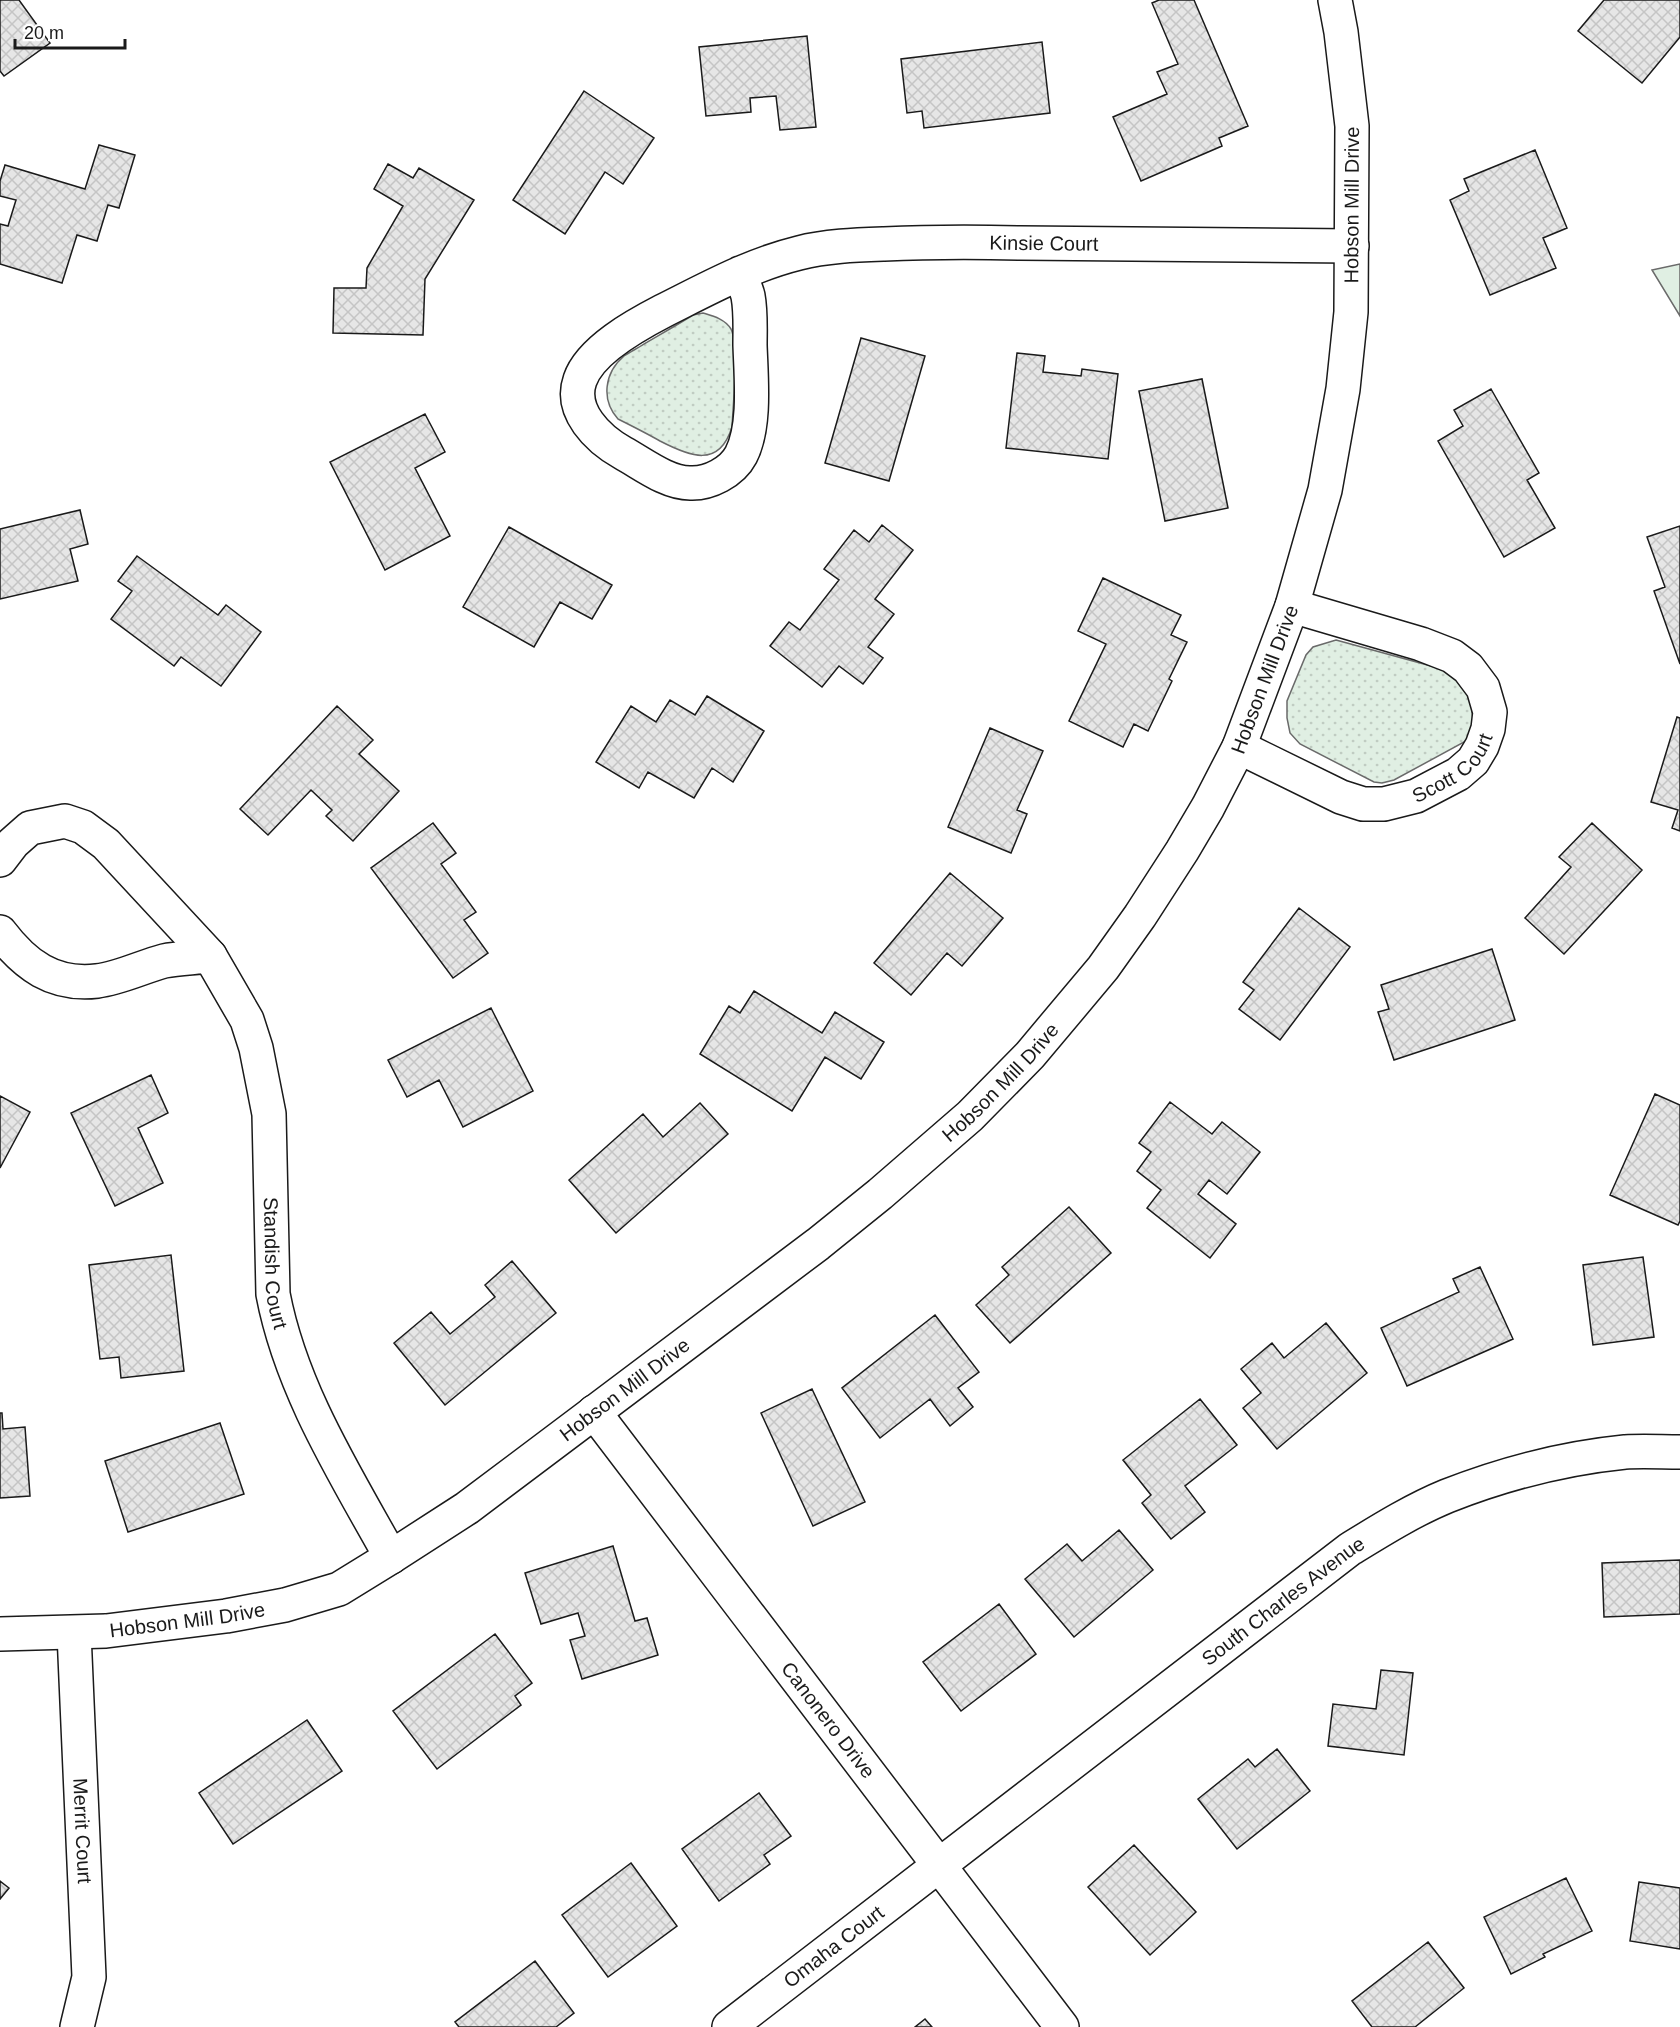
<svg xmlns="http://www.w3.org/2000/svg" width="1680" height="2027" font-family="Arial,sans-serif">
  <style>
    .grass { fill: url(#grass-dots); stroke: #6a6a6a; stroke-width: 1.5 }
    .green { fill: #e0efe3; stroke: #6a6a6a; stroke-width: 1.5 }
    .building { fill: url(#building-cross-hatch); stroke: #1a1a1a; stroke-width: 1.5 }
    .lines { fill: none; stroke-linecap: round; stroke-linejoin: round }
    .minor-casing { stroke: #1a1a1a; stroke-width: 36 }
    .minor { stroke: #fff; stroke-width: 33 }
    .labels { text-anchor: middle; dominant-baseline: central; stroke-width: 4.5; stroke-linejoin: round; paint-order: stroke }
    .street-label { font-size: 20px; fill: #1a1a1a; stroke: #fff }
  </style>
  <defs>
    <pattern id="grass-dots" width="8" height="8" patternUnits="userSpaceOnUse" patternTransform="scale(1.5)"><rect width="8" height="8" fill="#e0efe3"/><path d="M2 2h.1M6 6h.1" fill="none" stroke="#c0ccc2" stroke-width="1.8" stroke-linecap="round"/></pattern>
    <pattern id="building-cross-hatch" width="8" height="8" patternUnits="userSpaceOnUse" patternTransform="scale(1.5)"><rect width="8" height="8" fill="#e6e6e6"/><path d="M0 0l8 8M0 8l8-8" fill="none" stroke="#c5c5c5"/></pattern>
  </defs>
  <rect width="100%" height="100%" fill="#fff"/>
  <path class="grass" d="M703,313C713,316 725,319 731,329C739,346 733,406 732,427C719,469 689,456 660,441C646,433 632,426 618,419C601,400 604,373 624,356C630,352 638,348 644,344C661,334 677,325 693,315Z
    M1336,640L1453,672L1470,694L1473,720L1470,735L1466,741L1394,780L1382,783L1374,782L1300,744L1290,733L1287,718V701L1306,655L1313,647Z"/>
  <path class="green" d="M1680,264V316L1652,270Z"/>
  <path class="building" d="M0,0H19L50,43L4,76L0,71Z
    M1159,0H1194L1248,126L1219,138L1222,146L1141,181L1113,117L1167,94L1157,72L1178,64L1152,3Z
    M1604,0H1680V37L1642,83L1578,31Z
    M807,36L816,127L780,130L776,96L750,98L751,112L706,116L699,47Z
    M1042,42L1050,113L924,128L922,111L907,113L901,59Z
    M584,91L654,138L623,184L605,172L565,234L513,200Z
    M99,145L135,155L119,208L108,205L97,241L77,235L62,283L0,264V224L8,226L16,200L0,196V181L5,165L85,189Z
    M1535,150L1567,228L1543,238L1556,268L1490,295L1450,200L1469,191L1464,179Z
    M388,164L413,178L419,168L474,200L425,279L423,335L333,333L334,288H366L367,268L403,206L374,189Z
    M861,338L925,356L889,481L825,463Z
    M1017,353L1045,356L1043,372L1081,376L1082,369L1118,374L1108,459L1006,448Z
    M1202,379L1228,508L1165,521L1139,391Z
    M1491,389L1539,473L1527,480L1555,528L1504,557L1438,441L1463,426L1454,410Z
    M425,414L445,452L415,468L450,536L385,570L330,462Z
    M80,510L88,544L70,549L78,581L0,599V529Z
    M882,525L913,550L875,599L894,614L868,647L883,658L863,684L839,666L822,687L770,646L789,622L800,630L839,580L824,569L854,530L869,542Z
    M1680,526V664L1654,591L1665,587L1647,537Z
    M509,527L612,585L592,619L560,602L534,647L463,607Z
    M137,556L218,615L226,605L261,632L221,686L181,657L174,666L111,619L132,591L118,581Z
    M1103,578L1181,615L1171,635L1187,642L1169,679L1172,681L1148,731L1134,724L1123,747L1069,721L1106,644L1078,631Z
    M707,696L764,731L733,782L712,768L694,798L648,772L639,788L596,762L631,706L656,722L670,700L695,715Z
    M337,706L373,740L359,754L399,791L353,841L326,816L332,810L311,790L268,835L240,809Z
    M1677,717L1680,718V831L1672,828L1678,810L1651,802Z
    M990,728L1043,751L1017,810L1027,814L1011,853L948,827Z
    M433,823L456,853L441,864L476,912L464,920L488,953L453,978L371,868Z
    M1592,823L1642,870L1564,954L1525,918L1571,867L1559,857Z
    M950,873L1003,918L962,966L947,953L911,995L874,963Z
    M1299,908L1350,947L1280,1040L1239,1009L1254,990L1243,982Z
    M1492,949L1515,1020L1394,1060L1378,1012L1389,1009L1381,985Z
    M754,991L822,1033L835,1012L884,1042L861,1079L825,1057L792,1111L700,1054L729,1006L740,1013Z
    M491,1008L533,1091L463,1127L439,1080L407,1097L388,1060Z
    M151,1075L168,1113L138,1128L163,1183L115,1206L71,1113Z
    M1655,1094L1680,1105V1221L1678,1225L1610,1195Z
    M0,1096L30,1112L0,1168Z
    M1170,1102L1212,1134L1222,1122L1260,1152L1227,1194L1209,1180L1198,1194L1236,1224L1210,1258L1147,1208L1161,1190L1137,1171L1151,1152L1139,1143Z
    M700,1103L728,1134L616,1233L569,1180L643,1114L663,1137Z
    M1069,1207L1111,1253L1010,1343L976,1305L1009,1275L1002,1267Z
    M171,1255L184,1371L121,1378L119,1357L100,1359L89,1265Z
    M1643,1257L1654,1337L1593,1345L1583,1265Z
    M512,1261L556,1313L445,1405L394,1343L431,1312L450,1334L495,1297L485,1285Z
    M1480,1267L1513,1339L1407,1386L1381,1328L1459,1292L1453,1279Z
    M935,1315L979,1372L958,1388L973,1407L950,1426L930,1399L880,1438L842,1388Z
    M1326,1323L1367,1373L1277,1449L1243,1408L1261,1393L1241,1369L1272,1343L1284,1358Z
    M812,1389L865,1502L813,1526L761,1413Z
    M1200,1399L1237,1445L1185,1486L1205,1512L1171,1539L1142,1503L1151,1495L1123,1460Z
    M0,1413H2L3,1429L25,1427L30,1496L0,1498Z
    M220,1423L244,1494L128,1532L105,1461Z
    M1119,1530L1153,1570L1074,1637L1025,1579L1067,1544L1082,1561Z
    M613,1546L635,1621L647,1618L658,1655L582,1679L570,1640L585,1636L578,1613L541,1624L525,1573Z
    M1680,1560V1614L1604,1617L1602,1563Z
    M999,1604L1036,1654L961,1711L923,1662Z
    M495,1634L532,1683L515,1696L521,1705L437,1769L393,1711Z
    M1381,1670L1413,1673L1404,1755L1328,1746L1333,1704L1376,1709Z
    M307,1720L342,1771L233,1844L199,1793Z
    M1277,1749L1310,1791L1237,1849L1198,1799L1248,1759L1255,1767Z
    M759,1793L791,1836L764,1855L770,1864L719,1901L682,1849Z
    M1134,1845L1196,1912L1150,1955L1088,1887Z
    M631,1863L677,1926L608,1977L562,1915Z
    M1566,1878L1592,1931L1543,1954L1545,1957L1511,1974L1484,1917Z
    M0,1881L9,1888L0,1899Z
    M1639,1882L1680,1888V1949L1630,1941Z
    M1428,1942L1464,1988L1415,2027H1372L1352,2001Z
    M535,1961L574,2013L556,2027H459L455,2022Z
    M925,2019L932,2027H915Z"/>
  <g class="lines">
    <defs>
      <g id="minor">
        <path id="s1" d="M740,273C742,280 746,288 748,296C751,312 750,329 750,345C751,377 756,426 741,455C732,472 709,484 690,483C667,483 643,464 623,453C598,439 569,411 580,380C590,350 636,325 663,311C707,289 750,265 799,253C826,246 856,245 884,244C929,242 974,242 1020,243C1130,244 1241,245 1352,246"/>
        <path id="s2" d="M1239,747L1341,797L1363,804H1384L1416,796L1458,774L1473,761L1482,746L1488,729L1490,712L1483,688L1468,668L1452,656L1421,644L1292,606"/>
        <path id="s3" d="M0,860L13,843L30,828L65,821L83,827L106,844L210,956L247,1020L256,1048L269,1114L273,1294C291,1389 345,1474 391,1557"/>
        <path d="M0,932C25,965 53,986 97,981C120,978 142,967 164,961C178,958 195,958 210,956"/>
        <path id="s4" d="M594,1412L1062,2027"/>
        <path id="s5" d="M74,1633L89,1977L77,2027"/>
        <path id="s6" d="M0,1634L106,1631L226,1616L285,1605L339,1589L391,1557L467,1508L818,1244L880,1194L970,1116L1030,1055L1103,968L1140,916L1182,851L1208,807L1239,747L1292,606L1325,490L1343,389L1351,312L1352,126L1341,32L1335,0"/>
        <path id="s7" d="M729,2027L1350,1549C1381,1530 1413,1510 1447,1496C1503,1474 1565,1458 1625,1452C1643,1451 1662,1452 1680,1452"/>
      </g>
    </defs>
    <use href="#minor" class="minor-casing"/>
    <use href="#minor" class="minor"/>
  </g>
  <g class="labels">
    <g class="street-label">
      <text stroke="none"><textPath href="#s6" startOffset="2150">Hobson Mill Drive</textPath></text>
      <text stroke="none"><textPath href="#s1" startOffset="916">Kinsie Court</textPath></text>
      <text stroke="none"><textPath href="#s6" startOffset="1664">Hobson Mill Drive</textPath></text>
      <text stroke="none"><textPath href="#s2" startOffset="238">Scott Court</textPath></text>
      <text stroke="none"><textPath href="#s6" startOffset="1178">Hobson Mill Drive</textPath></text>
      <text stroke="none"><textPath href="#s3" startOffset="600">Standish Court</textPath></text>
      <text stroke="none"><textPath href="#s6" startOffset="692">Hobson Mill Drive</textPath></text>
      <text stroke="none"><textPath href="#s7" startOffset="699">South Charles Avenue</textPath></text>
      <text stroke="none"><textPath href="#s6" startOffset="188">Hobson Mill Drive</textPath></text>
      <text stroke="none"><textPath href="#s4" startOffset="387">Canonero Drive</textPath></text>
      <text stroke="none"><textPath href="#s5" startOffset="198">Merrit Court</textPath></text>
      <text stroke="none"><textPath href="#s7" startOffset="132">Omaha Court</textPath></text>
    </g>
  </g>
  <path d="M15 39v9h110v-9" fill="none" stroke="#1a1a1a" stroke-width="3"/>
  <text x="24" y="39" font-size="18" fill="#1a1a1a" stroke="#ffffff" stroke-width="4.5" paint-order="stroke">20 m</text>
</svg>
